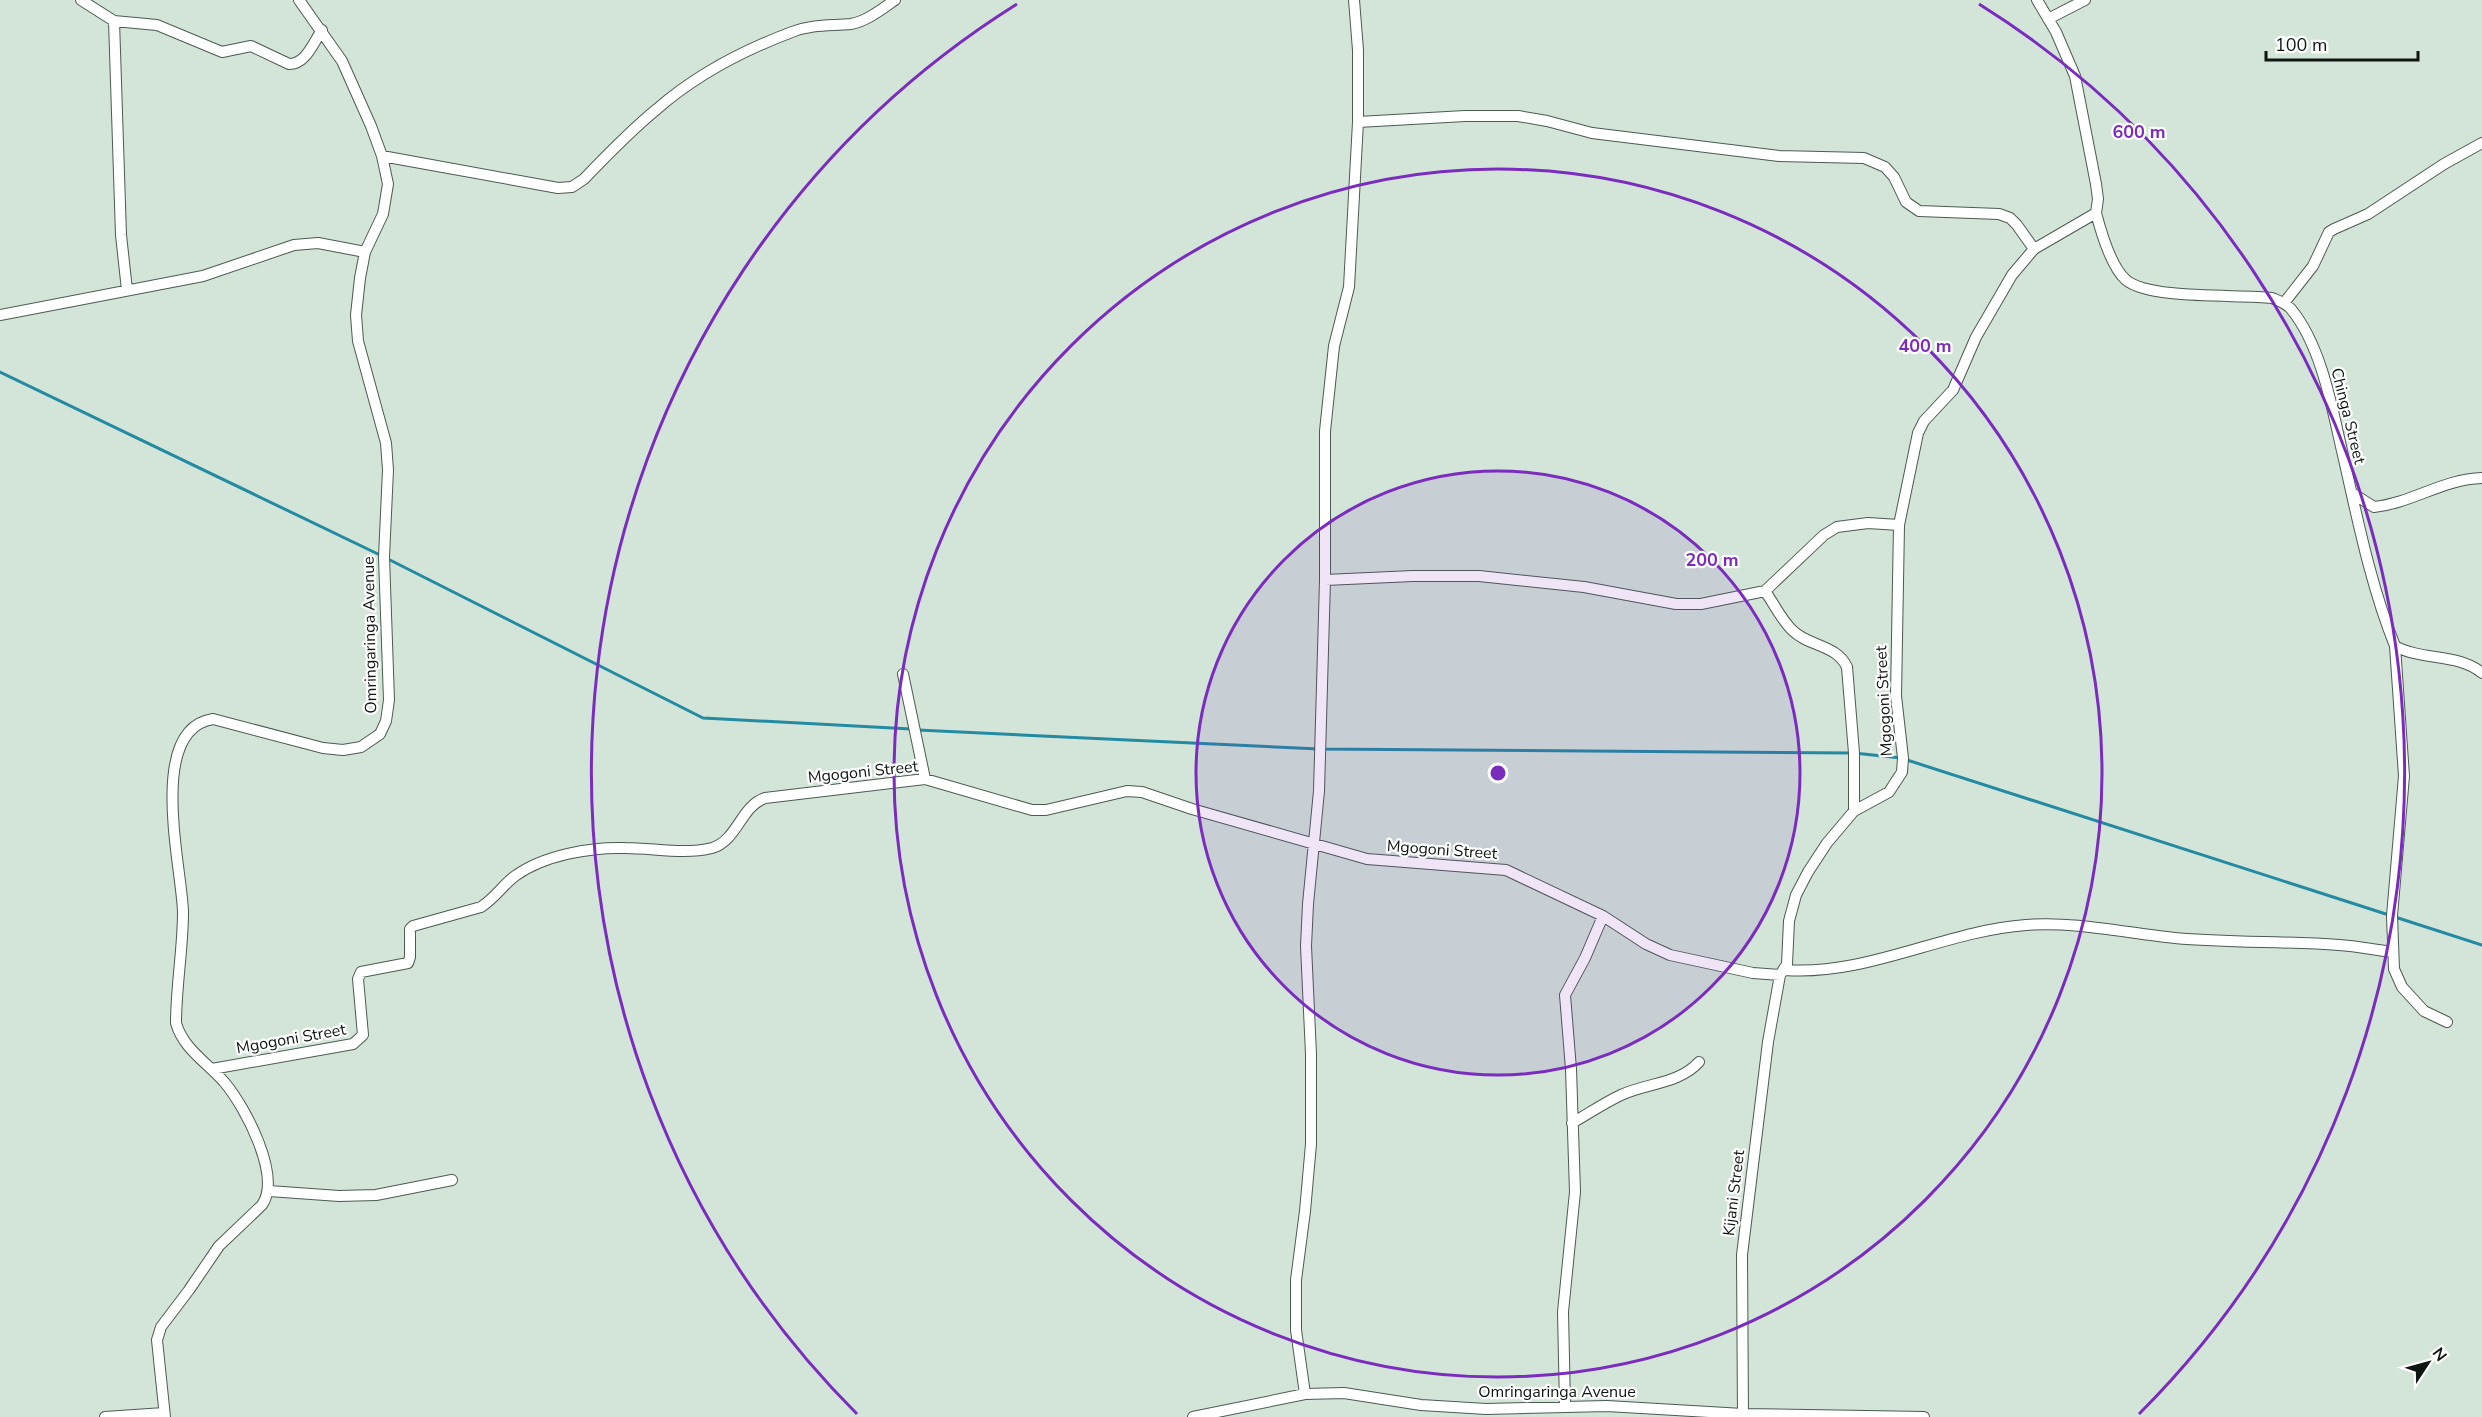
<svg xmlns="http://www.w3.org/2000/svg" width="2482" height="1417" font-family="'Nunito Sans',sans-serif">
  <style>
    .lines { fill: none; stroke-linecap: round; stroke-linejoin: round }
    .stream { stroke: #238aa2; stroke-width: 3 }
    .street-casing { stroke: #4b5b51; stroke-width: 12 }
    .street { stroke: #fff; stroke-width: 10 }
    .ring { fill: none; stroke: #7b2cbf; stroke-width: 3 }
    .labels { text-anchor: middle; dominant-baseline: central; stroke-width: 4.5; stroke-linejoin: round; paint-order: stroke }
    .street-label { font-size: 16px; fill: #0f1612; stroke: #fff }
    .centre { fill: #7b2cbf; stroke: #fff; stroke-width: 3 }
    .ring-label { font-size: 18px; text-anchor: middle; font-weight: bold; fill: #7b2cbf; stroke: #fff; stroke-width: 4.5; stroke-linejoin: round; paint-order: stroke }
  </style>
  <rect width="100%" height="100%" fill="#d2e5d8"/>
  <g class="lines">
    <path class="stream" d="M0,372L380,555
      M386,558L703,718L911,729
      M918,730L1319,749L1854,753L1901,758
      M1907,760L2389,915
      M2395,917L2482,945"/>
    <defs>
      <path id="street" d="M81,0L114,21L157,25L222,52L251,46L289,64C306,64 313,43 322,30
        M2048,19L2085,0
        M114,21L121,235L127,290
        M1358,122L1465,116H1518L1547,121L1592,133L1779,156L1864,158L1885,167L1894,177L1906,202L1919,211L1999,214L2010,218L2017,225L2034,249
        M382,156L558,188L572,187L584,179C607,155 631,130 657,109C696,75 744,50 792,32C812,24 831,26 851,24C867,21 882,9 895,0
        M2096,213C2101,232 2111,267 2126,280C2150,300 2239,294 2272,298C2279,301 2286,303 2291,309C2321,345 2332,407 2342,451C2357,516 2370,584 2395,646C2422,661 2458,653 2482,673
        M2284,303L2313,266L2329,232L2334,229L2368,214L2444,164L2482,143
        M0,315L203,276L294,245L318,243L365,252
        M2352,493L2374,507C2412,503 2443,479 2482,478
        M1325,580L1413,576H1479L1584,587L1676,604H1701L1765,591L1824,535L1837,527L1868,523L1899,525
        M1765,591C1774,604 1781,619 1792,630C1809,647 1836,644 1847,667L1854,753V811
        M2395,646L2404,776L2392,916L2394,969L2402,987L2424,1011L2447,1022
        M903,674L925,779
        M1785,970C1868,976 1944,931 2026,925C2075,921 2126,933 2175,938C2229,943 2284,941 2339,945C2357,946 2375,950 2393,952
        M212,1069L353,1044L363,1035L358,979L361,972L408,963L410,957V929L413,926L481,907C495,898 503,885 515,876C544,855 591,847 625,848C654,848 684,855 712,848C737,841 741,806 765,798L925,779L1032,810H1046L1127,791L1142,792L1192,809L1367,859L1506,870L1603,916L1646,944L1670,955L1753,973L1780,975L1787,964L1789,921L1796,895L1808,872L1827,843L1854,811L1889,792L1902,772L1903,758L1896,696L1899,525L1918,433L1924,421L1953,390L1976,337L2012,275L2034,249L2096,213L2098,199L2096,184L2075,76L2056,32L2037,0
        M1572,1123C1588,1114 1604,1103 1621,1095C1647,1083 1679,1084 1699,1062
        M269,1191L339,1196L376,1195L452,1180
        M1305,1394L1296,1330V1280L1305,1211L1311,1144V1054L1306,946L1308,904L1319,791L1325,580V431L1334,346L1349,287L1358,122V50L1354,0
        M1565,1406L1563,1312L1575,1192L1571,1069L1565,995L1585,958L1603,916
        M105,1417L164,1413
        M165,1417L157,1340L161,1327L189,1290L219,1246L262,1205C282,1176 245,1107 225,1083C208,1063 183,1049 176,1023C176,986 183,949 183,912C182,868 146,729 213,719L323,748L343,750L361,747L380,734L386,721L389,700L384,557L388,470L386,443L358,341L356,315L360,278L365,252L383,214L388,184L382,156L371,126L342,61L299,0
        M1193,1417L1305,1394L1344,1393L1421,1405L1486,1409L1607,1406L1743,1414L1924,1417
        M1743,1417L1742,1255L1768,1042L1780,975"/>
    </defs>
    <use href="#street" class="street-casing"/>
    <use href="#street" class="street"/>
  </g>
  <circle cx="1498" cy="773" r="302" fill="#7b2cbf" fill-opacity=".12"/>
  <g class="ring">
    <circle cx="1498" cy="773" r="302"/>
    <circle cx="1498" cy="773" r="604"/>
    <path d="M857 1414A907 907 0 0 1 1017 4M1979 4A907 907 0 0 1 2139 1414"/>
  </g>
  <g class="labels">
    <g class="street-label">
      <text transform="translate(2348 416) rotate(76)">Chinga Street</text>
      <text transform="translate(370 635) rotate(-91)">Omringaringa Avenue</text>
      <text transform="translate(1884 701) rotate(-93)">Mgogoni Street</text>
      <text transform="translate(863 772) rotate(-6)">Mgogoni Street</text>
      <text transform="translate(1442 850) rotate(4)">Mgogoni Street</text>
      <text transform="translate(291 1039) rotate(-10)">Mgogoni Street</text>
      <text transform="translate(1734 1193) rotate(-83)">Kijani Street</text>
      <text x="1557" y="1392">Omringaringa Avenue</text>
    </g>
  </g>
  <circle cx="1498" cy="773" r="9" class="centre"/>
  <g class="ring-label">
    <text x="2139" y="138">600 m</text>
    <text x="1925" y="352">400 m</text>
    <text x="1712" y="566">200 m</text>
  </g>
  <g transform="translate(2428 1363) rotate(54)" stroke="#ffffff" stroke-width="4.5" paint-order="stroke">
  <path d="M0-4.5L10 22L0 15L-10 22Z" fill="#0f1612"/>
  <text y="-9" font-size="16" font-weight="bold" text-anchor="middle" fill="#0f1612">N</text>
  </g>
  <path d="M2266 51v9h152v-9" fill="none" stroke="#0f1612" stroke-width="3"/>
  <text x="2275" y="51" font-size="18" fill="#0f1612" stroke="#ffffff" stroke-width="4.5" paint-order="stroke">100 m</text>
</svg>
